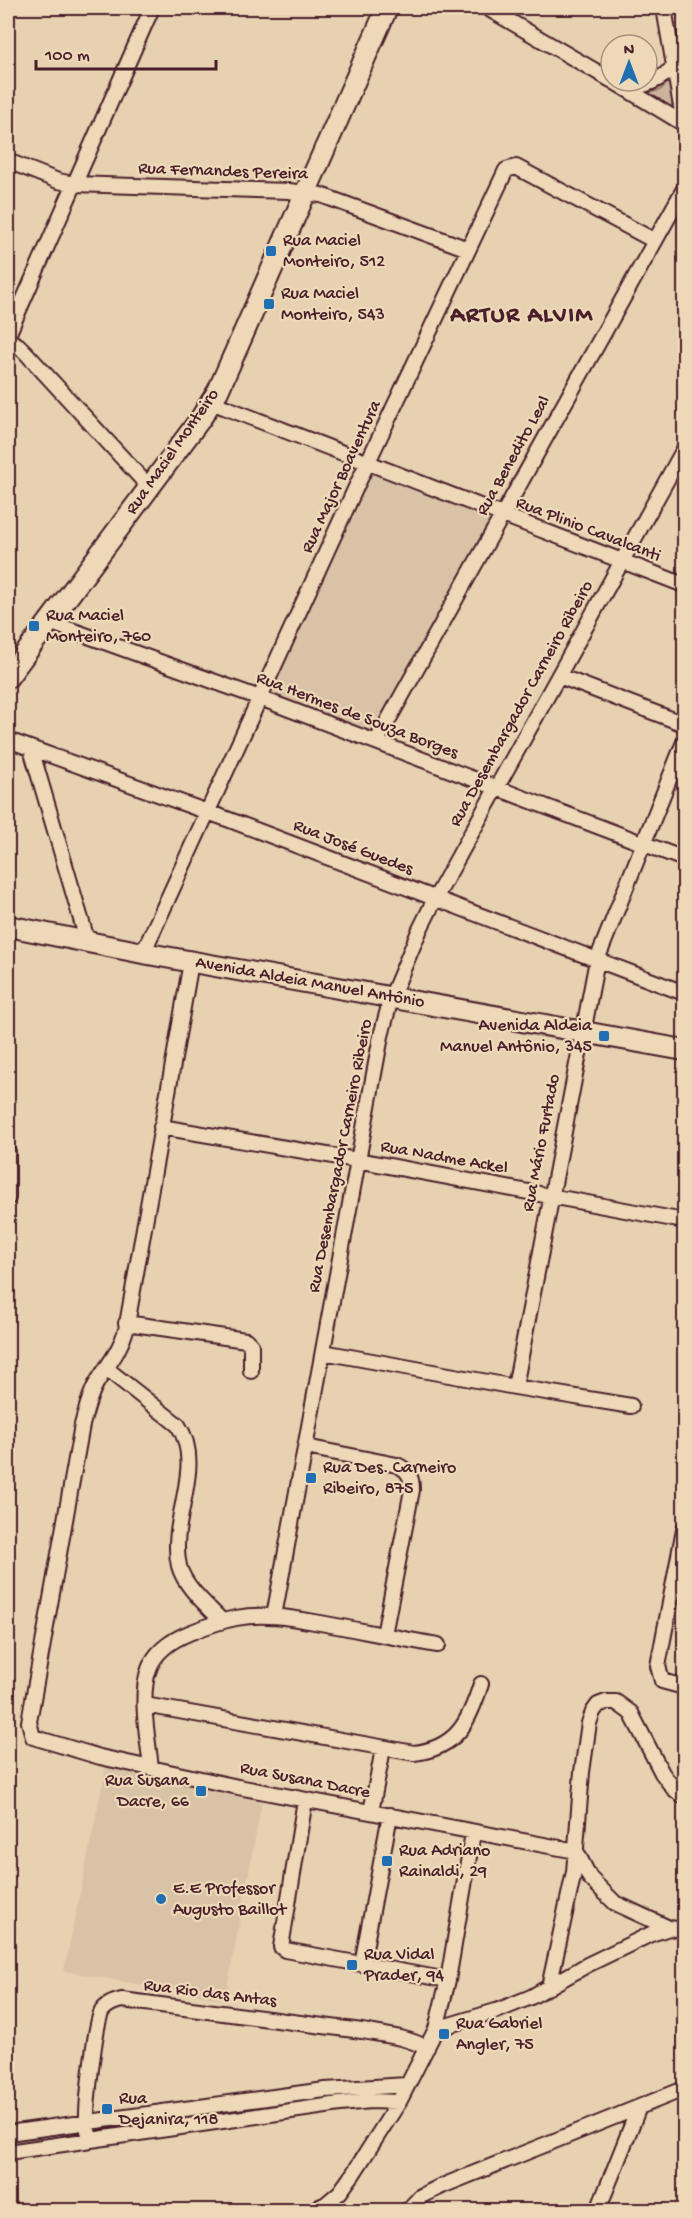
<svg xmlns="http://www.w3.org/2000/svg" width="692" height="2218" font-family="'Gochi Hand',sans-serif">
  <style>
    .built { fill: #d9c3a6 }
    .green { fill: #ccb49c; stroke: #8b6a64; stroke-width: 1.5 }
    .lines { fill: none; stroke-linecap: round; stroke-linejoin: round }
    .street-casing { stroke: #4a1f2b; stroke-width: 18 }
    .secondary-casing { stroke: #4a1f2b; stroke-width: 24 }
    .street { stroke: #edd9b7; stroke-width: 14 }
    .secondary { stroke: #edd9b7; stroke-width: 20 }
    .poi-dot { fill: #1f6fb2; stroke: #edd9b7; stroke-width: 2 }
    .labels { text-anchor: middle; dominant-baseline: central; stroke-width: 4.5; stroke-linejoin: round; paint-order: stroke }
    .street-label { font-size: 18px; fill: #4a1f2b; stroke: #edd9b7 }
    .poi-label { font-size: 18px; fill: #4a1f2b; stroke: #edd9b7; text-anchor: start }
    .district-label { font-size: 24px; font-weight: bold; letter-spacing: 1.5px; fill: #4a1f2b; stroke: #edd9b7 }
  </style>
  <rect width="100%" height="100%" fill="#e6d2b1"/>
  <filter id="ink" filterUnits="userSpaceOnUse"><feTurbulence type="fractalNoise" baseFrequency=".0167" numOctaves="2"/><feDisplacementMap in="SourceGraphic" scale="12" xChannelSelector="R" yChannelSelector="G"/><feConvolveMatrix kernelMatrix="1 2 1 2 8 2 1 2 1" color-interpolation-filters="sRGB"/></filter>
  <g filter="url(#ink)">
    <path class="built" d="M367,464L501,516L376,742L260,699Z
      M106,1767L262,1802L225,2000L64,1971Z"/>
    <path class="green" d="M672,79L677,109L673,112L645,94L660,90Z"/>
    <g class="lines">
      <defs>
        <path id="street" d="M487,8L611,80
          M664,8L684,124
          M613,81L684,124
          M625,88C647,86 659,81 675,66
          M8,161L58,181L74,184L289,191L321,195L468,249
          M8,335L152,8
          M8,340L19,346L26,353L150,488
          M211,402L684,585
          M49,622L260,698L684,859
          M559,676L684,724
          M8,740L227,819L684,993
          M376,742L684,189
          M31,749L88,943
          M143,953L357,485L506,170L516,167L655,241
          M191,962L126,1330C119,1353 108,1364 96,1384C89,1396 86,1411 82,1425L29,1722L33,1737L100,1757L238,1787L576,1851L590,1878L615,1903L669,1928
          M161,1127L357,1160L684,1221
          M8,1152V1198
          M126,1323L246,1340L251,1345V1371
          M323,1352L515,1387L631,1406
          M107,1369L178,1425C206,1467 168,1520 179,1566C185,1588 208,1606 222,1621
          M515,1387L597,960L684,742
          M306,1447L397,1465C409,1470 412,1478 412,1490L384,1635
          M684,1529L658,1666L662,1681L684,1687
          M274,1616L381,1036L391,998L420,929L435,899L684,449
          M145,1705L414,1753C457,1748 469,1722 481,1684
          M151,1768C148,1739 139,1696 149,1669C155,1652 172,1640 189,1633C204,1627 220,1621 236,1618C266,1612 297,1619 326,1624C364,1631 401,1639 438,1645
          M305,1800L281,1947L285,1950L296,1952L448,1980
          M371,1812L383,1749
          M362,1964L390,1815
          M549,1987L574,1872L582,1772L589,1723L593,1712L598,1705L606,1702H616L631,1713L662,1773L673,1788L684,1797
          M436,2029L499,2010L531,1997L587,1965L651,1934L669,1928L684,1930
          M8,2133L325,2090L407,2085
          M90,2140C89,2134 87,2128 87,2122C86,2105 95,2024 102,2011C107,2004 114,2002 122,2000L362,2031C385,2035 407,2037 427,2048
          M8,2152L340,2104L371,2101L399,2102
          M313,2210L326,2204L340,2192L353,2174L399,2102L436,2029L448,1980L473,1833
          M408,2210L421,2196L442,2186L684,2089
          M598,2210L639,2107"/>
        <path id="secondary" d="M8,677L201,418L218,391L387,8
          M8,926L143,953L684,1050"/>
      </defs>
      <use href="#street" class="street-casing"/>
      <use href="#secondary" class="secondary-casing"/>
      <use href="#street" class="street"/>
      <use href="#secondary" class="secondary"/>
    </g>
  </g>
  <g class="poi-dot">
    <rect x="265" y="245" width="12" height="12" rx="3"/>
    <rect x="263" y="298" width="12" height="12" rx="3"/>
    <rect x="28" y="620" width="12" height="12" rx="3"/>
    <rect x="598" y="1030" width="12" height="12" rx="3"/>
    <rect x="305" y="1472" width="12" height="12" rx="3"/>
    <rect x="195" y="1785" width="12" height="12" rx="3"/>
    <rect x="381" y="1855" width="12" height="12" rx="3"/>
    <circle cx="161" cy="1899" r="6"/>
    <rect x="346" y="1959" width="12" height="12" rx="3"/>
    <rect x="438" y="2028" width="12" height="12" rx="3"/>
    <rect x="101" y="2103" width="12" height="12" rx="3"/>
  </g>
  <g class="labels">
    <g class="street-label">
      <text transform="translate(223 172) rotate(2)">Rua Fernandes Pereira</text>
      <text transform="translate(173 452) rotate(-55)">Rua Maciel Monteiro</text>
      <text transform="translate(514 456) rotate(-61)">Rua Benedito Leal</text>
      <text transform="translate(342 477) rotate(-65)">Rua Major Boaventura</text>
      <text transform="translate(588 530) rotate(21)">Rua Plinio Cavalcanti</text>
      <text transform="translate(522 704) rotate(-61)">Rua Desembargador Carneiro Ribeiro</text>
      <text transform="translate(357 716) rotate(21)">Rua Hermes de Souza Borges</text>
      <text transform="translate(353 848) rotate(21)">Rua José Guedes</text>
      <text transform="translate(310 983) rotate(10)">Avenida Aldeia Manuel Antônio</text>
      <text transform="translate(542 1143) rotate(-79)">Rua Mário Furtado</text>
      <text transform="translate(341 1156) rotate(-79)">Rua Desembargador Carneiro Ribeiro</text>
      <text transform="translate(444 1158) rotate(10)">Rua Nadme Ackel</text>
      <text transform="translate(305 1781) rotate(11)">Rua Susana Dacre</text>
      <text transform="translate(210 1994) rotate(7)">Rua Rio das Antas</text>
    </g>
    <g class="poi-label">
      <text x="283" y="241">Rua Maciel<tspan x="283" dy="21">Monteiro, 512</tspan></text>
      <text x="281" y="294">Rua Maciel<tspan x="281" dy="21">Monteiro, 543</tspan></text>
      <text x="46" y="616">Rua Maciel<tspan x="46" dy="21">Monteiro, 760</tspan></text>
      <text x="592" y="1026" text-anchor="end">Avenida Aldeia<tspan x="592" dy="21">Manuel Antônio, 345</tspan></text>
      <text x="323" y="1468">Rua Des. Carneiro<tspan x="323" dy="21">Ribeiro, 875</tspan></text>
      <text x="189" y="1781" text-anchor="end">Rua Susana<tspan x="189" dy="21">Dacre, 66</tspan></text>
      <text x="399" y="1851">Rua Adriano<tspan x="399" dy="21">Rainaldi, 29</tspan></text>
      <text x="173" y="1889">E.E Professor<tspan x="173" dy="21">Augusto Baillot</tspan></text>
      <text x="364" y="1955">Rua Vidal<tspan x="364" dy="21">Prader, 94</tspan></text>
      <text x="456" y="2024">Rua Gabriel<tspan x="456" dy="21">Angler, 75</tspan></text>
      <text x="119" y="2099">Rua<tspan x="119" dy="21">Dejanira, 118</tspan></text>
    </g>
    <g class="district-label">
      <text x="522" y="316">ARTUR ALVIM</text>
    </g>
  </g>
  <rect width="692" height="2218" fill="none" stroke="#edd9b7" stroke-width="30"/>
  <rect x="15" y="15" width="662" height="2188" fill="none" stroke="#4a1f2b" stroke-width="2" filter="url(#ink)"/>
  <g transform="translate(629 63)"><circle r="28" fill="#edd9b7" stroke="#ac8f7f" stroke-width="1.5"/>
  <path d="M0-4.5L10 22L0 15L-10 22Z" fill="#1f6fb2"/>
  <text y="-9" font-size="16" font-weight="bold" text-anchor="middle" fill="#4a1f2b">N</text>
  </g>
  <path d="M36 60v9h180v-9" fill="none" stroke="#4a1f2b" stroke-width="3"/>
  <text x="45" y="60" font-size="18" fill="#4a1f2b" stroke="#edd9b7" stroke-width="4.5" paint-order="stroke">100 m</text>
</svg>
